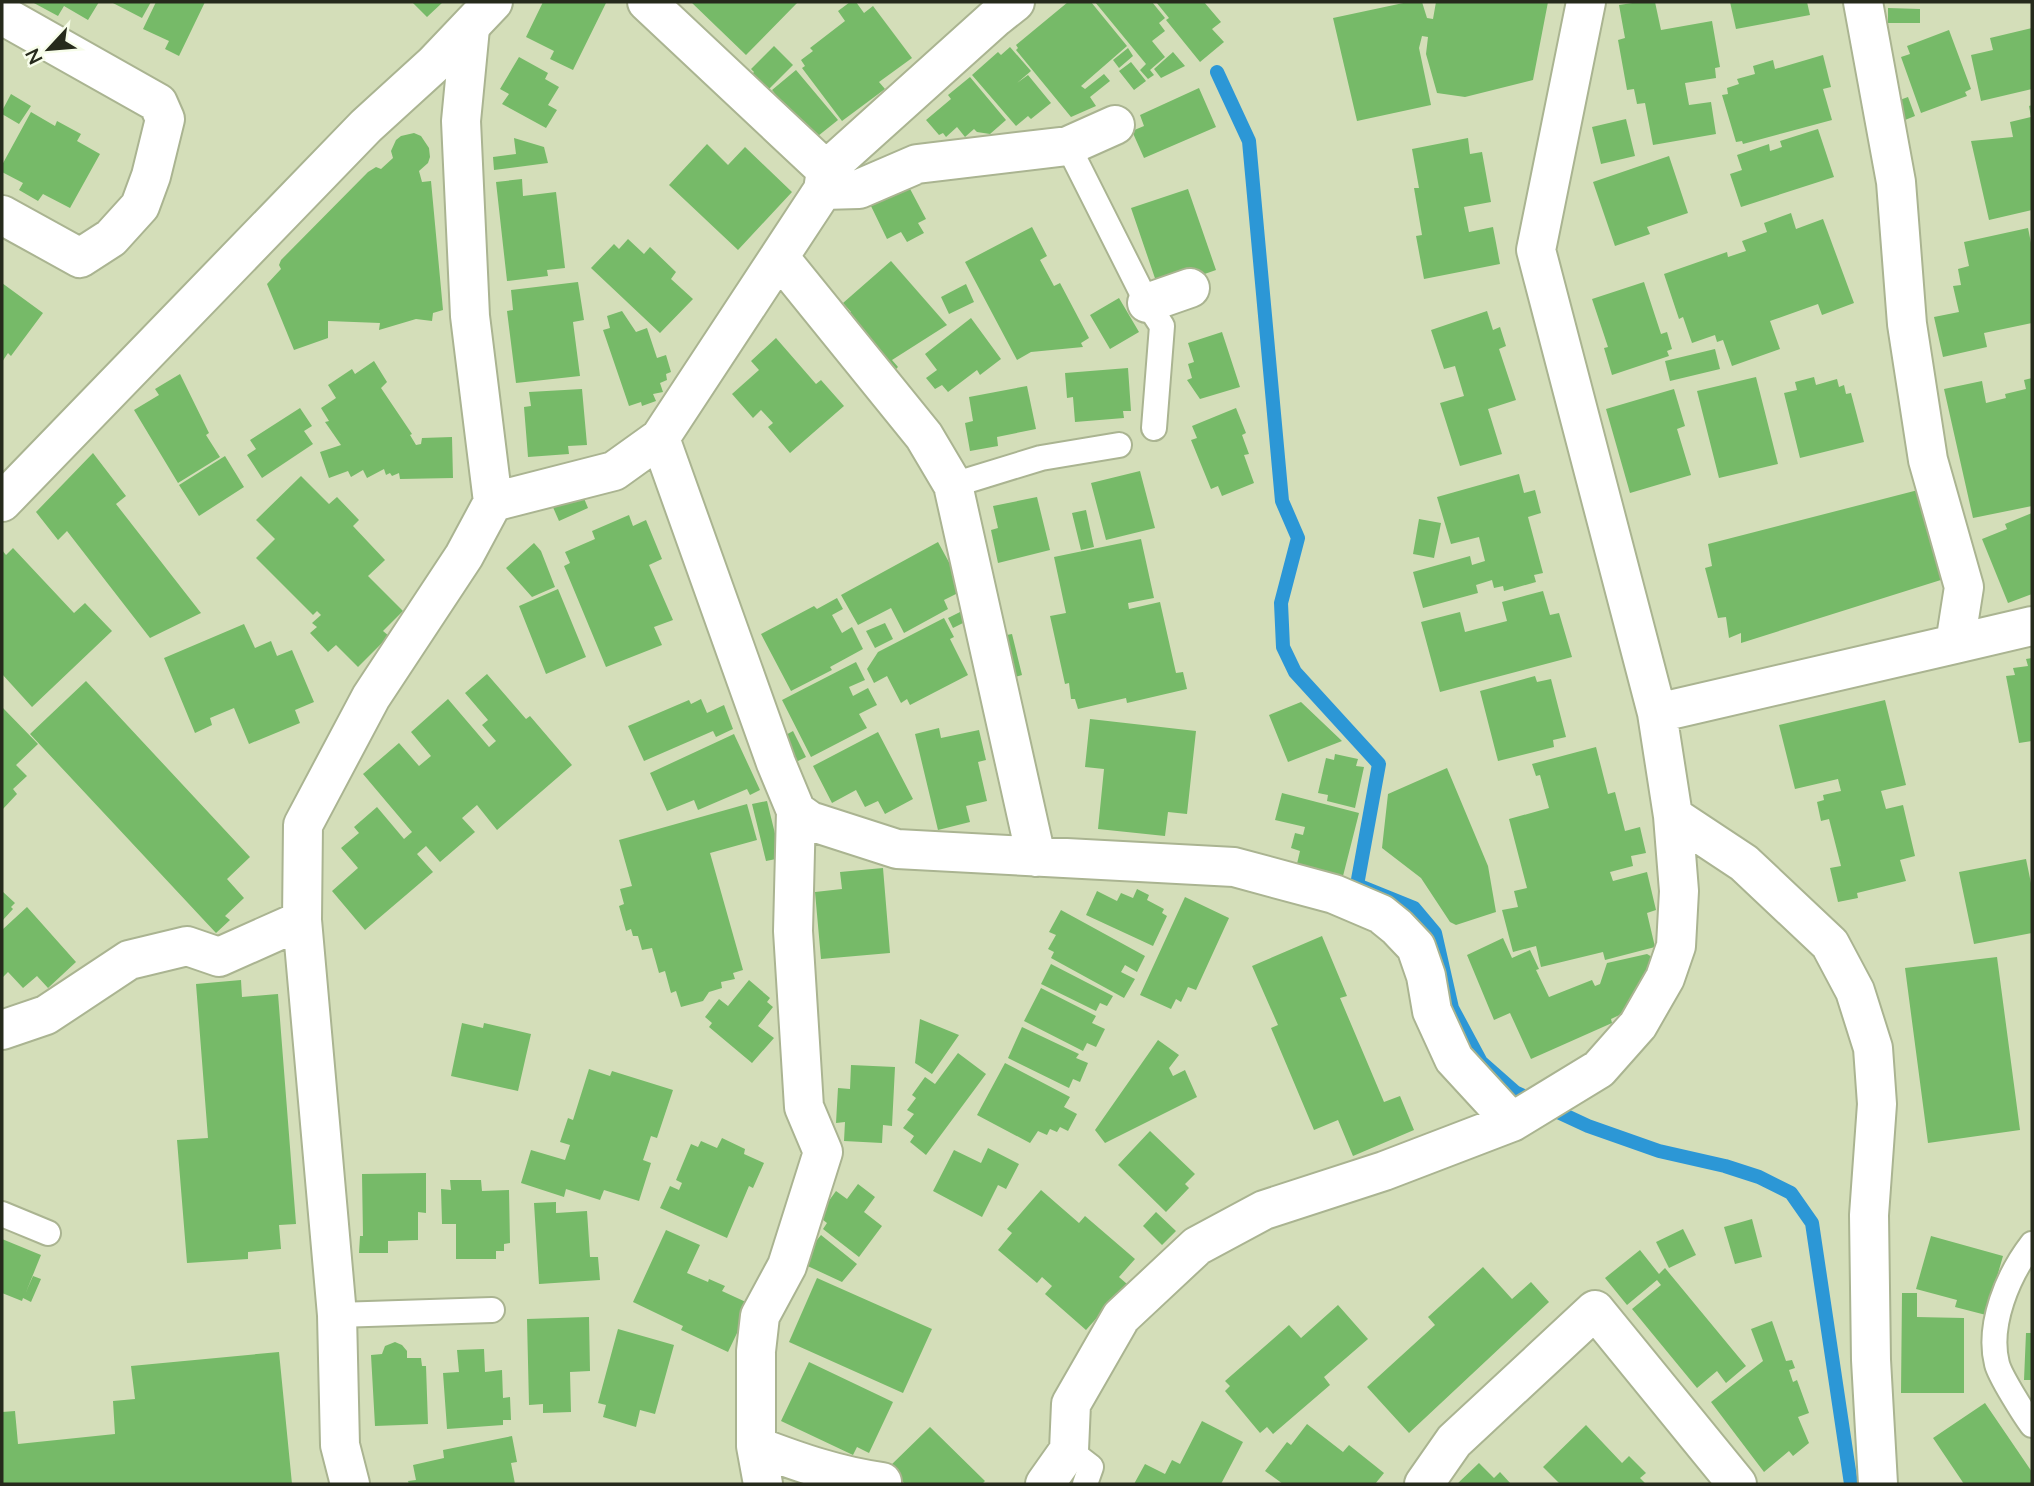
<svg xmlns="http://www.w3.org/2000/svg" width="2034" height="1486" font-family="Lato,sans-serif">
  <style>
    .lines { fill: none; stroke-linecap: round; stroke-linejoin: round }
    .stream { stroke: #2c97d6; stroke-width: 14 }
    .building { fill: #76ba68 }
    .service-casing { stroke: #aab491; stroke-width: 28 }
    .minor-casing { stroke: #aab491; stroke-width: 42 }
    .tertiary-casing { stroke: #aab491; stroke-width: 42 }
    .service { stroke: #fff; stroke-width: 24 }
    .minor { stroke: #fff; stroke-width: 38 }
    .tertiary { stroke: #fff; stroke-width: 38 }
  </style>
  <rect width="100%" height="100%" fill="#d4deb9"/>
  <g class="lines">
    <path class="stream" d="M1217,72L1249,141L1282,501L1298,538L1281,603L1283,647L1295,672L1379,764L1357,885L1414,908L1435,933L1452,1008L1481,1062L1515,1092L1588,1126L1659,1151L1725,1166L1759,1177L1791,1193L1812,1223L1851,1484"/>
  </g>
  <path class="building" d="M32,2H99L88,20L64,6L58,16Z
    M111,2H151L142,18Z
    M156,2H205L179,56L165,49L169,41L143,29Z
    M412,2H443L427,17Z
    M543,2L606,3L573,70L550,59L554,51L526,37Z
    M691,2H798L746,55Z
    M850,2H856L864,13L873,6L912,58L879,82L885,89L842,121L802,68L805,66L801,60L813,51L810,48L845,21L838,11Z
    M1068,2H1091L1127,46L1081,86L1085,89L1104,74L1110,81L1090,97L1096,106L1071,117L1016,50L1018,48L1016,45Z
    M1095,2H1152L1165,18L1159,23L1165,31L1152,41L1165,57L1150,70L1154,75L1148,79L1140,70L1146,64Z
    M1156,2H1204L1221,22L1212,29L1224,42L1200,62L1166,20L1169,18Z
    M1408,2H1422L1427,18L1433,19L1436,2H1548L1533,80L1465,97L1437,93L1426,54L1428,37L1422,36L1419,48L1431,105L1357,121L1333,18Z
    M1639,2H1655L1661,30L1712,21L1720,67L1715,68L1716,78L1685,83L1689,105L1711,102L1716,134L1653,145L1645,103L1637,104L1634,89L1627,90L1618,40L1625,38L1619,5Z
    M1730,2H1807L1810,15L1736,29Z
    M1888,8L1920,9V23H1888Z
    M2032,28V89L1981,101L1971,55L1993,50L1990,38Z
    M1949,30L1971,89L1965,92L1967,96L1921,113L1901,57L1910,54L1907,46Z
    M774,46L793,65L766,92L750,76L754,72L751,69Z
    M1010,47L1031,71L1017,83L1028,75L1051,103L1031,119L1028,116L1016,126L972,75L998,52L1001,55Z
    M1128,48L1133,56L1119,68L1113,60Z
    M1173,52L1185,66L1161,78L1154,69Z
    M1823,55L1831,87L1823,89L1832,120L1743,144L1742,141L1736,142L1722,95L1728,94L1727,88L1739,84L1737,79L1755,74L1753,66L1773,60L1775,69Z
    M519,57L548,73L545,79L559,87L548,105L557,110L546,128L502,104L509,94L500,89Z
    M1131,62L1146,81L1134,90L1119,71Z
    M796,70L838,120L813,140L772,90Z
    M970,77L1006,120L990,134L977,132L974,129L965,137L957,127L946,137L943,133L939,135L926,120L951,99L948,95Z
    M1199,88L1216,127L1144,158L1132,131L1144,126L1140,115Z
    M11,94L31,106L19,124L2,114V111Z
    M1908,97L1915,116L1905,120L1897,101Z
    M2032,105V210L1989,220L1971,141L2013,137L2010,122L2031,117L2029,106Z
    M31,112L55,126L57,121L81,134L77,141L100,154L70,208L43,194L38,201L19,190L23,183L2,172V165Z
    M1626,119L1635,156L1601,164L1592,127Z
    M1818,129L1834,177L1741,207L1730,174L1742,170L1737,155L1769,144L1770,151L1782,147L1780,141Z
    M414,133L421,136L429,148L430,157L428,163L419,171L422,182L431,181L443,310L433,313L432,321L416,319L379,330L380,323L328,321V338L294,350L267,284L281,269L279,265L281,260L368,172L376,167L381,169L393,158L391,151L396,140L401,136Z
    M514,138L544,147L548,163L494,170L493,157L516,154Z
    M1468,138L1470,154L1482,152L1491,202L1464,207L1469,232L1493,227L1500,264L1424,279L1416,236L1422,235L1414,188H1419L1412,149Z
    M707,144L728,165L745,147L792,192L738,250L669,185Z
    M1669,156L1688,213L1647,227L1650,234L1615,246L1593,182Z
    M522,179L523,196L556,192L565,268L547,270L548,276L507,281L496,182Z
    M908,185L926,219L918,223L924,233L907,242L901,232L887,239L870,204Z
    M1188,189L1216,270L1159,290L1131,208Z
    M1791,213L1796,229L1823,219L1854,303L1822,315L1818,304L1770,321L1780,349L1732,366L1723,340L1717,342L1715,335L1692,343L1683,317L1679,319L1664,274L1727,252L1728,257L1746,251L1742,241L1767,232L1764,223Z
    M1032,227L1047,256L1040,260L1054,286L1060,283L1089,338L1081,343L1083,347L1031,352L1017,360L965,262Z
    M2028,228L2032,248V323L1984,333L1987,347L1943,357L1934,317L1959,312L1953,286L1961,285L1958,269L1969,266L1964,242Z
    M628,239L644,254L650,247L676,272L671,279L693,299L660,333L591,268L614,244L619,249Z
    M891,261L947,325L892,360L898,367L891,374L846,316L851,312L843,303Z
    M578,282L584,320L573,322L580,376L516,383L507,311L513,310L511,290Z
    M1644,282L1661,334L1667,332L1672,349L1667,351L1669,356L1612,375L1604,348L1608,347L1592,299Z
    M2,283L43,313L11,356L8,353L2,362Z
    M966,284L974,302L949,314L941,297Z
    M1119,298L1139,332L1110,349L1090,315Z
    M622,311L636,332L647,328L657,358L666,355L671,372L666,374L667,380L660,383L663,392L653,394L656,401L642,406L641,402L629,406L603,330L610,328L607,316Z
    M1487,311L1493,330L1500,327L1506,346L1499,349L1516,400L1488,409L1502,454L1460,466L1440,403L1464,396L1455,366L1444,369L1431,330Z
    M971,318L1001,359L980,375L977,370L948,392L942,385L935,389L926,378L937,370L925,354Z
    M1222,332L1240,387L1200,399L1187,380L1192,378L1188,364L1194,362L1188,343Z
    M776,338L816,384L821,380L844,406L790,453L768,427L773,423L761,410L753,418L732,394L759,370L751,361Z
    M1715,349L1720,369L1670,381L1665,361Z
    M374,361L387,382L381,388L412,434L410,435L416,445L421,444L422,438L452,437L453,478L400,479L399,473L392,476L390,473L386,475L384,469L367,478L363,470L351,477L348,471L329,478L320,452L341,445L325,422L329,421L321,408L336,398L328,385L352,369L355,374Z
    M1128,368L1131,411H1123L1124,418L1075,422L1073,397L1067,398L1065,373Z
    M180,374L209,433L206,435L220,457L178,483L134,410L159,395L155,389Z
    M1756,377L1778,464L1719,478L1697,391Z
    M1814,377L1816,385L1837,379L1839,387L1844,385L1846,394L1851,393L1864,442L1800,458L1784,393L1797,390L1795,382Z
    M2032,378V506L1973,518L1944,389L1982,381L1986,403L2006,398L2005,394L2026,389L2024,380Z
    M1027,386L1036,429L997,437L998,446L970,451L965,423L973,421L969,397Z
    M582,389L587,445L568,446L569,454L528,457L524,407L531,406L529,392Z
    M1674,389L1685,426L1677,429L1691,475L1630,493L1606,409Z
    M300,408L312,426L304,431L313,444L262,478L247,455L256,449L250,440Z
    M1236,408L1246,433L1242,435L1249,454L1244,455L1254,483L1222,496L1218,486L1211,489L1191,440L1197,438L1192,426Z
    M93,453L126,496L116,504L201,613L150,638L67,531L58,540L36,512Z
    M225,456L244,487L199,516L179,485Z
    M1140,471L1155,528L1106,540L1091,483Z
    M1519,474L1524,493L1535,490L1541,513L1528,517L1543,573L1534,575L1536,582L1504,591L1503,586L1494,588L1492,580L1476,585L1478,593L1423,608L1413,572L1470,556L1472,565L1485,561L1479,537L1451,544L1437,497Z
    M301,476L329,504L337,497L359,520L353,526L385,560L368,576L403,611L383,631L389,636L358,667L336,645L328,652L310,633L317,627L312,623L321,615L317,611L313,615L256,558L275,539L256,520Z
    M1922,489L1944,579L1741,643V633L1729,638L1726,617L1718,618L1705,568L1712,566L1708,544Z
    M581,491L588,508L559,521L552,505Z
    M1037,497L1050,550L998,563L991,530L998,528L993,506Z
    M1086,510L1094,547L1081,550L1072,513Z
    M2032,513V594L2008,603L1982,539L2007,529L2005,524Z
    M629,515L633,526L646,520L662,559L649,565L673,620L654,627L662,645L606,667L564,566L570,563L565,552L595,539L592,531Z
    M1419,519L1441,523L1434,558L1413,554Z
    M1141,539L1154,598L1128,603L1129,609L1160,602L1176,673L1183,672L1187,689L1127,703L1126,698L1078,709L1075,699H1071L1069,683L1065,684L1050,616L1066,613L1054,557Z
    M938,542L964,590L944,600L948,609L904,633L891,608L858,625L841,595Z
    M534,543L541,551L555,587L532,597L506,568Z
    M13,548L74,613L85,603L112,631L32,707L2,674V550L6,555Z
    M558,589L586,657L546,674L519,606Z
    M1543,591L1550,615L1559,613L1572,657L1440,692L1421,622L1460,612L1465,632L1507,621L1502,602Z
    M837,598L843,609L832,615L842,633L852,627L863,649L830,667L832,670L791,691L761,634L814,606L817,609Z
    M960,612L965,622L953,628L948,618Z
    M944,618L954,637L950,639L968,675L910,705L907,699L901,703L887,676L874,683L867,669L878,652Z
    M885,623L893,639L875,648L866,631Z
    M244,624L255,648L271,641L277,656L292,650L314,702L295,710L300,723L249,744L234,708L210,718L212,725L195,733L164,658Z
    M1012,634L1022,675L1012,678L1001,636Z
    M2032,658V741L2019,743L2006,676L2015,675L2013,668L2028,666L2026,659Z
    M856,662L865,680L849,687L853,696L868,688L877,705L859,714L867,728L811,757L782,700Z
    M487,674L526,719L530,716L572,765L497,830L477,805L462,818L475,832L440,862L426,846L417,854L433,872L365,930L332,891L358,868L341,848L359,833L354,827L377,807L404,839L412,832L363,774L399,743L419,766L431,756L411,732L448,699L489,747L496,741L482,725L488,720L465,693Z
    M1535,676L1537,682L1551,679L1566,737L1553,740L1554,747L1498,761L1480,691Z
    M86,681L250,857L227,879L244,898L225,916L230,920L216,933L30,734Z
    M701,699L707,713L724,705L733,729L716,737L713,731L644,761L628,726L689,700L691,704Z
    M1885,700L1906,785L1881,791L1886,809L1903,805L1915,856L1900,860L1906,881L1857,893L1858,898L1838,902L1830,868L1841,866L1829,819L1821,821L1817,802L1824,800L1823,795L1841,791L1838,779L1795,789L1779,725Z
    M1301,702L1342,741L1288,762L1269,715Z
    M2,707L38,744L16,765L27,776L13,789L17,794L2,810Z
    M1090,719L1196,731L1187,814L1168,812L1165,836L1098,829L1104,769L1085,767Z
    M939,728L941,738L979,730L986,760L978,762L987,801L966,806L970,822L938,830L915,734Z
    M793,731L806,757L794,763L782,737Z
    M878,732L913,799L885,814L878,801L865,807L856,790L832,803L813,766Z
    M734,734L760,790L750,795L747,789L698,810L694,800L667,811L650,773Z
    M1596,747L1608,794L1615,792L1625,831L1640,827L1646,853L1631,856L1633,866L1610,872L1613,881L1647,872L1656,910L1647,913L1655,947L1605,960L1603,952L1541,967L1536,946L1513,952L1502,910L1518,907L1514,891L1527,888L1509,819L1549,808L1540,775L1536,776L1532,764Z
    M1335,754L1358,759L1356,766L1364,767L1355,808L1327,801L1328,795L1318,793L1326,758L1334,760Z
    M1447,768L1488,866L1496,912L1456,925L1450,922L1421,878L1382,848L1388,794Z
    M1282,793L1359,813L1342,880L1296,868L1300,851L1291,848L1295,833L1303,835L1305,827L1275,820Z
    M767,801L781,858L766,861L752,804Z
    M747,804L757,840L710,853L743,970L733,973L735,979L721,982L722,988L709,992L703,1001L681,1007L676,991L671,993L665,971L659,973L652,948L642,950L638,936H633L631,929L626,931L619,906L624,904L620,889L632,886L619,840Z
    M2026,859L2032,888V933L1974,944L1959,872Z
    M883,868L890,953L821,959L815,892L842,889L840,872Z
    M1137,889L1149,895L1147,900L1164,909L1162,913L1167,916L1153,946L1086,915L1097,891L1117,901L1121,893L1133,898Z
    M2,891L15,903L11,907L13,909L2,921Z
    M1185,897L1229,918L1196,990L1188,987L1181,1002L1176,999L1171,1009L1140,995Z
    M27,907L76,962L48,988L37,976L23,988L8,972L2,978V930Z
    M1061,910L1145,956L1137,972L1125,965L1121,972L1135,979L1124,998L1051,958L1054,952L1048,949L1056,935L1049,932Z
    M1322,936L1347,996L1340,998L1384,1102L1400,1096L1414,1130L1353,1156L1338,1120L1314,1130L1271,1028L1278,1025L1252,966Z
    M1503,938L1512,958L1530,950L1539,969L1536,970L1549,997L1592,980L1595,986L1600,984L1607,963L1647,954L1652,957L1628,1011L1611,1019L1612,1023L1531,1059L1510,1013L1494,1020L1467,955Z
    M1997,957L2020,1130L1928,1143L1905,968Z
    M1051,964L1113,996L1107,1006L1100,1003L1096,1011L1041,984Z
    M241,980L242,997L278,994L296,1224L279,1225L281,1249L248,1252V1259L187,1263L177,1140L208,1138L196,984Z
    M749,980L770,998L767,1002L773,1007L758,1026L774,1038L752,1063L709,1027L712,1023L705,1017L719,999L728,1006Z
    M1041,988L1096,1016L1092,1023L1105,1029L1096,1047L1087,1043L1083,1051L1024,1021Z
    M920,1019L959,1035L932,1074L915,1063Z
    M462,1023L483,1028L484,1023L531,1034L518,1091L451,1076Z
    M1022,1027L1079,1054L1076,1058L1088,1063L1080,1082L1073,1079L1069,1088L1008,1058Z
    M1158,1040L1179,1055L1169,1068L1173,1076L1185,1070L1197,1097L1105,1143L1095,1130Z
    M958,1053L986,1074L926,1155L910,1142L914,1136L903,1128L914,1114L907,1110L916,1098L912,1095L925,1077L935,1084Z
    M1005,1063L1070,1097L1064,1107L1077,1114L1068,1131L1060,1127L1057,1132L1050,1129L1047,1135L1038,1131L1030,1143L977,1115Z
    M851,1065L895,1067L892,1126L883,1125L882,1143L844,1141L845,1122L836,1123L838,1088L850,1089Z
    M589,1069L610,1076L612,1071L673,1090L657,1138L651,1136L643,1160L651,1163L639,1201L604,1190L600,1200L566,1189L564,1197L521,1183L531,1150L565,1160L570,1145L560,1142L568,1118L573,1120Z
    M1150,1131L1195,1174L1185,1184L1189,1188L1166,1212L1118,1165Z
    M722,1138L745,1149L744,1154L764,1163L753,1188L749,1186L727,1238L660,1208L670,1186L679,1190L682,1183L676,1180L691,1144L698,1147L701,1141L717,1148Z
    M988,1148L1019,1164L1006,1189L998,1185L982,1217L933,1191L954,1150L981,1163Z
    M426,1173V1213L418,1212V1240L388,1241V1253H359L360,1236H363L362,1174Z
    M450,1180H481L482,1191L509,1190L510,1243L504,1244V1251H496V1259H456V1224H442L441,1189L451,1190Z
    M858,1184L875,1197L864,1212L882,1226L859,1257L823,1229L827,1223L818,1216L836,1191L847,1199Z
    M1041,1190L1079,1223L1085,1216L1135,1259L1119,1277L1127,1284L1086,1330L1045,1294L1052,1286L1042,1277L1037,1283L998,1250L1012,1233L1007,1229Z
    M556,1202V1213L587,1211L590,1257H598L600,1280L539,1284L534,1203Z
    M1156,1212L1176,1231L1162,1245L1143,1226Z
    M1752,1219L1762,1257L1735,1264L1724,1227Z
    M1683,1229L1696,1255L1669,1268L1656,1242Z
    M666,1230L700,1245L687,1273L708,1282L709,1279L725,1286L722,1291L748,1303V1310L728,1352L681,1330L683,1326L633,1302Z
    M821,1235L857,1264L842,1282L799,1262Z
    M1931,1236L2003,1256L1986,1315L1955,1307L1957,1300L1916,1289Z
    M2,1239L41,1255L26,1292L33,1276L41,1279L31,1302L23,1298L22,1301L2,1293Z
    M1640,1250L1659,1274L1665,1268L1746,1366L1726,1383L1717,1371L1697,1388L1632,1309L1661,1285L1657,1280L1627,1305L1605,1278Z
    M1483,1267L1512,1299L1531,1282L1549,1302L1409,1433L1367,1387L1435,1325L1428,1317Z
    M817,1278L932,1329L903,1393L789,1342Z
    M1902,1293H1917V1317L1964,1318V1393H1901Z
    M1338,1305L1368,1339L1324,1377L1330,1385L1273,1434L1267,1427L1260,1433L1225,1391L1230,1386L1225,1381L1289,1325L1301,1338Z
    M589,1317L590,1371L570,1372L571,1412L543,1413V1404L529,1405L527,1319Z
    M1772,1321L1786,1361L1792,1360L1795,1368L1789,1370L1793,1382L1797,1380L1809,1413L1798,1417L1809,1443L1793,1456L1789,1451L1764,1472L1711,1402L1763,1361L1751,1329Z
    M618,1329L674,1345L655,1414L640,1410L636,1427L603,1417L606,1405L598,1403Z
    M2026,1333H2032V1380H2024Z
    M395,1342L402,1345L407,1351V1358H421L422,1366H426L428,1424L375,1426L371,1355L382,1354L385,1346Z
    M484,1349L485,1372L502,1370L503,1398L510,1397L511,1420H503V1425L447,1429L443,1373L459,1372L457,1350Z
    M279,1352L292,1484H2V1412L15,1411L18,1444L115,1434L113,1401L135,1399L131,1366Z
    M809,1362L893,1402L869,1453L857,1447L853,1455L781,1421Z
    M1985,1403L2032,1472V1484H1964L1933,1438Z
    M1202,1421L1243,1442L1221,1484H1134L1145,1464L1165,1474L1172,1460L1180,1464Z
    M1307,1424L1343,1452L1349,1445L1384,1473L1375,1484H1283L1265,1471L1287,1442L1291,1445Z
    M1586,1425L1622,1463L1629,1456L1646,1473L1640,1478L1646,1484H1560L1543,1467Z
    M930,1427L985,1481L982,1484H905L888,1468Z
    M512,1436L517,1462L511,1463L515,1484H409L408,1481L416,1480L413,1465L444,1458L443,1450Z
    M1479,1463L1494,1478L1500,1472L1511,1484H1457Z"/>
  <g class="lines">
    <defs>
      <path id="service" d="M1068,146L1147,303L1162,326L1154,428
        M953,485L1041,458L1119,445
        M2,1214L48,1233
        M2032,1244C2008,1275 1987,1325 1997,1364C2000,1376 2024,1414 2032,1425
        M337,1315L492,1310
        M1069,1450L1091,1467L1085,1484"/>
      <path id="minor" d="M647,2L826,170L823,190
        M2,15L158,103L165,119L151,176L140,206L111,238L80,258L2,215
        M826,170L996,17L1015,2
        M779,257L924,436L953,485L1036,857
        M1147,303L1190,288
        M660,438L776,763L796,811L810,821L897,849L1234,867L1334,894L1381,914L1397,927L1416,947L1426,976L1432,1011L1454,1059L1512,1122
        M493,502L614,471L660,438L823,190L859,189L917,164L1068,146L1115,125
        M1955,644L2032,626
        M1657,713L1955,644L1964,587L1928,460L1907,324L1896,182L1863,2
        M1673,816L1744,863L1830,944L1855,991L1873,1048L1877,1104L1869,1215L1871,1360L1878,1484
        M2,1030L46,1015L129,960L187,946L219,957L302,920
        M756,1446C798,1462 838,1476 882,1482
        M350,1484L340,1445L337,1315L302,920L303,825L371,697L464,556L493,502L470,316L461,121L470,28
        M763,1484L756,1446V1351L760,1316L787,1266L823,1152L804,1107L793,931L796,811
        M1045,1484L1069,1450L1071,1404L1121,1317L1197,1246L1264,1210L1384,1171L1512,1122L1599,1069L1638,1025L1665,978L1676,946L1679,891L1673,816L1657,713L1536,250L1586,2
        M1424,1484L1454,1441L1595,1310L1737,1484"/>
      <path id="tertiary" d="M2,502L366,126L434,64L493,2"/>
    </defs>
    <use href="#service" class="service-casing"/>
    <use href="#minor" class="minor-casing"/>
    <use href="#tertiary" class="tertiary-casing"/>
    <use href="#service" class="service"/>
    <use href="#minor" class="minor"/>
    <use href="#tertiary" class="tertiary"/>
  </g>
  <rect width="2034" height="1486" fill="none" stroke="#262a1c" stroke-width="7"/>
  <g transform="translate(49 49) rotate(244)" stroke="#f7fdea" stroke-width="5" paint-order="stroke">
  <path d="M0-5L12 26L0 18L-12 26Z" fill="#262a1c"/>
  <text y="-10" font-size="19" font-weight="bold" text-anchor="middle" fill="#262a1c">N</text>
  </g>
</svg>
